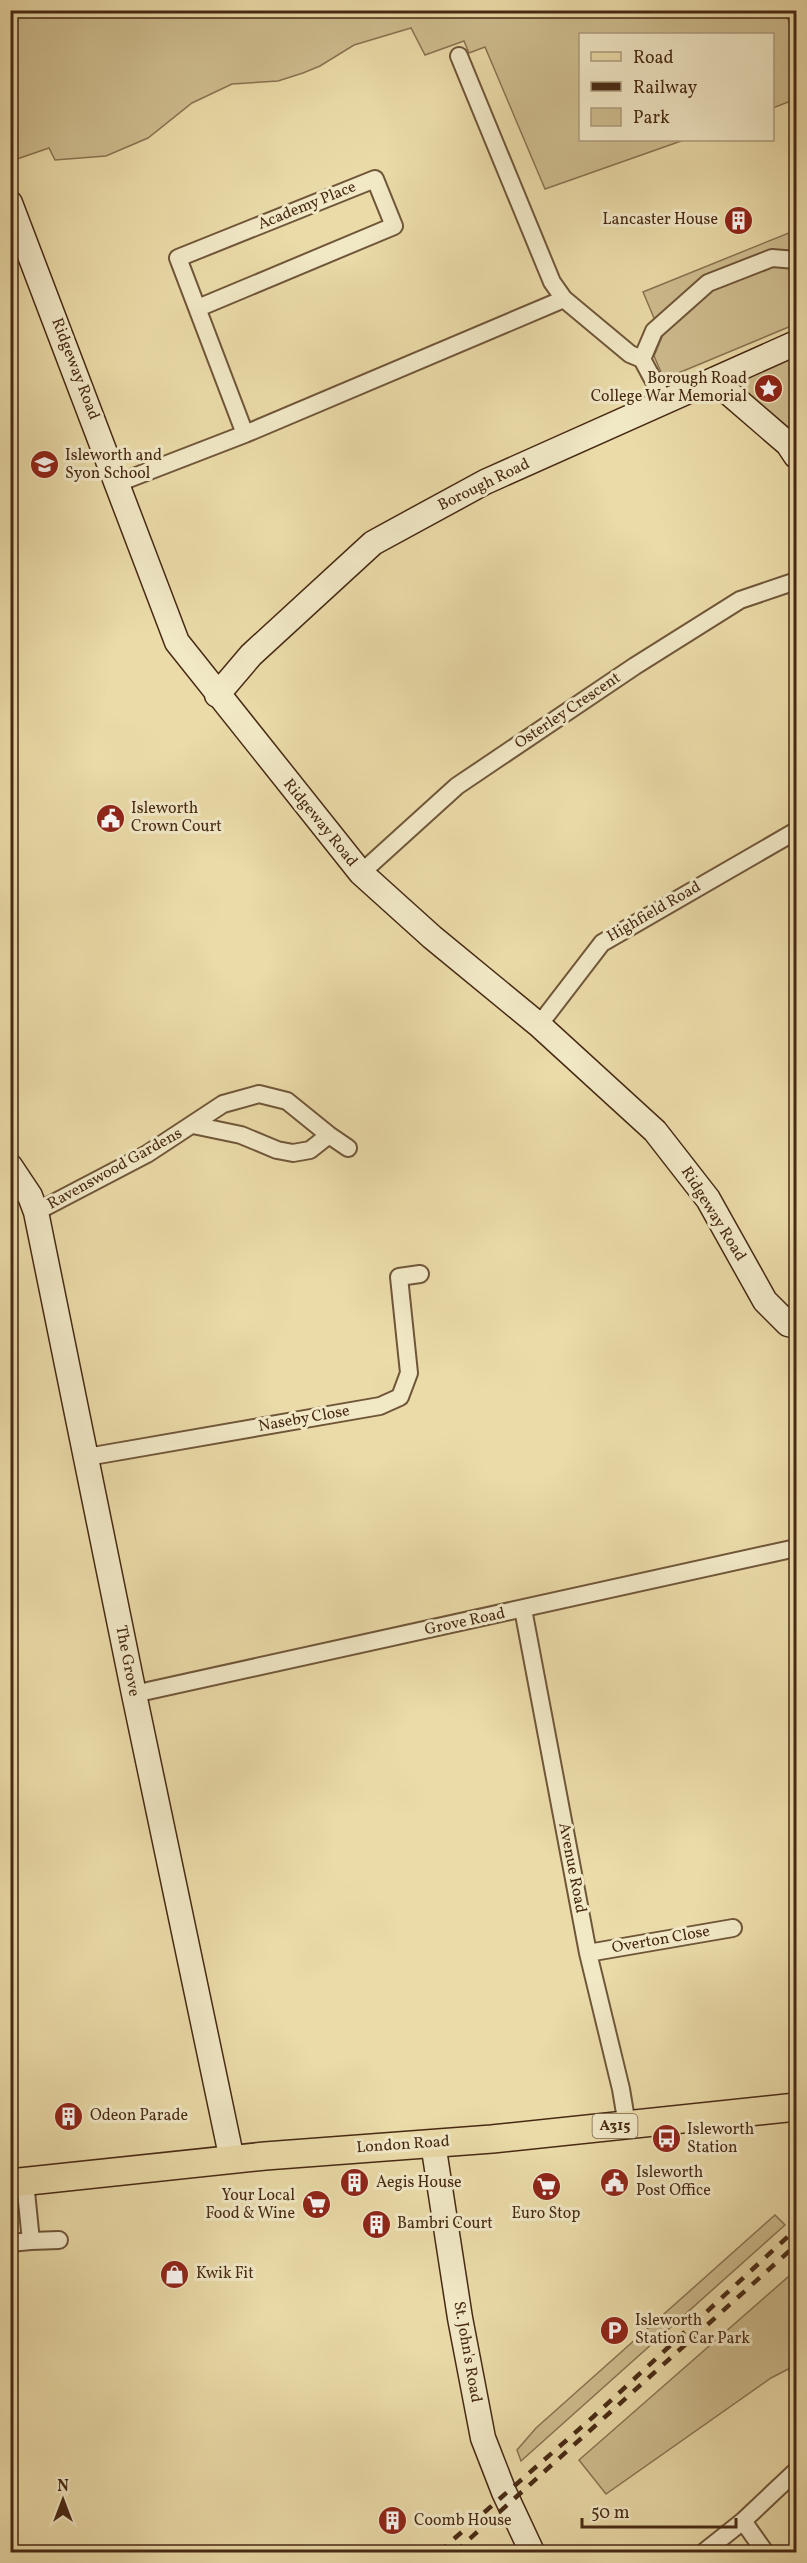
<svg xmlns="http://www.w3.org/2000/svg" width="807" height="2563" font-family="Vollkorn,serif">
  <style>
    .green { fill: #cebd8f; stroke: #8a7352; stroke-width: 1.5 }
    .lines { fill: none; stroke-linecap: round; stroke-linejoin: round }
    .street-casing { stroke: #705639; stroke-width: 20 }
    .secondary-casing { stroke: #472914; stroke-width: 27 }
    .primary-casing { stroke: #472914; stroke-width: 30 }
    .street { stroke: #f1e8c6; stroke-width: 16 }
    .secondary { stroke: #f1e8c6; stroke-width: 24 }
    .primary { stroke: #eadba8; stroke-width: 27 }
    .rail { stroke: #472914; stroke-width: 4.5; stroke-dasharray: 10 10; stroke-linecap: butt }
    .labels { text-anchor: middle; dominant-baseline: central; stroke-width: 6; stroke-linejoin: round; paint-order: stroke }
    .shield { fill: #f1e8c6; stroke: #7a6249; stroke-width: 1.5 }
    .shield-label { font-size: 15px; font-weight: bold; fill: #472914 }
    .street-label { font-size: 16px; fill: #472914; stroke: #f1e8c6 }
    .poi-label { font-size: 16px; fill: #472914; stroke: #f1e8c6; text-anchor: start }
  </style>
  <rect width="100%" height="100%" fill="#eadba8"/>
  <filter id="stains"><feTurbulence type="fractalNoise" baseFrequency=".00333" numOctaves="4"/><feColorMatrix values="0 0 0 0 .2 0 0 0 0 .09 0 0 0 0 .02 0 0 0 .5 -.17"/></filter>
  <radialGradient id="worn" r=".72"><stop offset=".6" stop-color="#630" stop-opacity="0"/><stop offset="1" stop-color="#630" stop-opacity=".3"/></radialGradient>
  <path class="green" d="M10,11H785L796,41V99L773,108L772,34H580V140H684L545,189L485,47L469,53L464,41L425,55L411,28L354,45L320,66L303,73L278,81L232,84L192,103L148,138L106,156L55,160L49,148L17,159L10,140Z
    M796,230V324L664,379L654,356L662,337L643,292Z
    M796,343V458L715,381Z
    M775,2215L785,2225L521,2461L517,2450L536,2428Z
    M796,2270V2365L771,2378L606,2494L579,2460Z"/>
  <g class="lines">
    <defs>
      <path id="street" d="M459,56L552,282L564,299L630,354L642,359L665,402
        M198,308L394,226L375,179L178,258L245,434
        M642,359L654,331L708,283L772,258L796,260
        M118,483L245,434L564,299
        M361,873L457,786L635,666L740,600L796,581
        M539,1025L602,943L796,831
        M329,1135L348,1148
        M36,1212L147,1154L223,1104L259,1094L287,1101L329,1135L310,1150L293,1153L277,1150L241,1135L193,1125
        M87,1457L380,1406L400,1397L409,1373L399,1277L420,1274
        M523,1609L588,1953L621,2089L627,2125
        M134,1694L796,1548
        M588,1953L733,1928
        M25,2182L31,2241L59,2240
        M10,2243L31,2241
        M743,2521L765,2552
        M704,2552L743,2521L796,2471"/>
      <path id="secondary" d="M10,203L177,642L361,873L432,937L539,1025L655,1131L708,1199L765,1301L788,1324L796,1326
        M715,381L788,444L796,456
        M217,695L251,655L373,543L485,482L796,343
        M10,1166L30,1196L36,1212L134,1694L232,2160
        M433,2143L460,2318L483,2438L504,2492L532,2552"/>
      <path id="primary" d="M10,2183L265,2156L492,2139L796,2107"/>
    </defs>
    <use href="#street" class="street-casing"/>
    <use href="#secondary" class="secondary-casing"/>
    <use href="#primary" class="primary-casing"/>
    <use href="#street" class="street"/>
    <use href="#secondary" class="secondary"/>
    <use href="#primary" class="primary"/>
    <path class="rail" d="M439,2552L593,2417L796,2229
      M455,2552L796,2245"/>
  </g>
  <defs>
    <symbol id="building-disc" viewBox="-11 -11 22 22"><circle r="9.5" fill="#8f2418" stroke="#f1e8c6"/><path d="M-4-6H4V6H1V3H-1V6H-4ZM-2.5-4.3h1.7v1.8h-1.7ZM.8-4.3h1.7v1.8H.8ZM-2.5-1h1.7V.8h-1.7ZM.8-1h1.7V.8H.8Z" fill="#fff"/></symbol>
    <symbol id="sight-disc" viewBox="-11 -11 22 22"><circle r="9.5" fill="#8f2418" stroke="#f1e8c6"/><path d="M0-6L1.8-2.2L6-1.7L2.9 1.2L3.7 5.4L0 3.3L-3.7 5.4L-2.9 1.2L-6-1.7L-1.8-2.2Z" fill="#fff"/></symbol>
    <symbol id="school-disc" viewBox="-11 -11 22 22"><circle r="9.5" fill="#8f2418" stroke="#f1e8c6"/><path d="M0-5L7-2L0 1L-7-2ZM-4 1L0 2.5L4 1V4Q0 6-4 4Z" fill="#fff"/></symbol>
    <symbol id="civic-disc" viewBox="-11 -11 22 22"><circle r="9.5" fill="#8f2418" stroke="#f1e8c6"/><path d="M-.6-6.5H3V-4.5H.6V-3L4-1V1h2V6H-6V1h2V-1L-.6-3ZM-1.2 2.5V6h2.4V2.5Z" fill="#fff"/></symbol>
    <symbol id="bus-disc" viewBox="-11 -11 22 22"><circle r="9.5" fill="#8f2418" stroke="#f1e8c6"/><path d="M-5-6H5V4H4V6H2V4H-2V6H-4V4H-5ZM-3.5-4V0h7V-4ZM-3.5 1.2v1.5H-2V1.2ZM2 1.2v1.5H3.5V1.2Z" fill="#fff"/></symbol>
    <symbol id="supermarket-disc" viewBox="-11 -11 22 22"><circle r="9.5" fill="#8f2418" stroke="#f1e8c6"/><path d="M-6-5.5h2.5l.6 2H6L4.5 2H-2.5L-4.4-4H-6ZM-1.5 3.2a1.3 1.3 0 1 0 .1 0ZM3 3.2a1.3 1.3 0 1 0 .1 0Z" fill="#fff"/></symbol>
    <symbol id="shop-disc" viewBox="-11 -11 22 22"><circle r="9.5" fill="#8f2418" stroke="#f1e8c6"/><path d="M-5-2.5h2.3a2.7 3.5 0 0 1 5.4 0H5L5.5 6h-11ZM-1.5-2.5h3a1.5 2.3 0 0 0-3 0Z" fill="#fff"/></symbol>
    <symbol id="parking-disc" viewBox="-11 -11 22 22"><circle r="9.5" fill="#8f2418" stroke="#f1e8c6"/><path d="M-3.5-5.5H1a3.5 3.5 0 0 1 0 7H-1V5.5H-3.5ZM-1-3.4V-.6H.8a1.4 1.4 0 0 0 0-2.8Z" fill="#fff"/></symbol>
  </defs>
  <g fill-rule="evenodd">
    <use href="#building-disc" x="722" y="204" width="33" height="33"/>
    <use href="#sight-disc" x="752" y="372" width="33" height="33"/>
    <use href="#school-disc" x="28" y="448" width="33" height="33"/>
    <use href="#civic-disc" x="94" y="802" width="33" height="33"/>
    <use href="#building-disc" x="52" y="2100" width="33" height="33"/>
    <use href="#bus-disc" x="650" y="2122" width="33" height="33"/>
    <use href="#civic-disc" x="598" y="2166" width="33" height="33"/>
    <use href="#building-disc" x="338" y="2166" width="33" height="33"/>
    <use href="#supermarket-disc" x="530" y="2170" width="33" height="33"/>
    <use href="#supermarket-disc" x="300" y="2188" width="33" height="33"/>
    <use href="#building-disc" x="360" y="2208" width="33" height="33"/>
    <use href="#shop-disc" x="158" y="2258" width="33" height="33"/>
    <use href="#parking-disc" x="598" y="2314" width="33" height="33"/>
    <use href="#building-disc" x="376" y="2504" width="33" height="33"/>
  </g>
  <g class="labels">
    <rect class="shield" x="592.5" y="2114" width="45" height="24" rx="4.5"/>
    <g class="shield-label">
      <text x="615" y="2126">A315</text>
    </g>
    <g class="street-label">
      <text transform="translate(307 206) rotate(-22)">Academy Place</text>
      <text transform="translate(75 369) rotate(69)">Ridgeway Road</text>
      <text transform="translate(484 485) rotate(-26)">Borough Road</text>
      <text transform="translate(568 711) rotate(-34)">Osterley Crescent</text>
      <text transform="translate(320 823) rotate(51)">Ridgeway Road</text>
      <text transform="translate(654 912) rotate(-30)">Highfield Road</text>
      <text transform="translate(115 1169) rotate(-29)">Ravenswood Gardens</text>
      <text transform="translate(713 1214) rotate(58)">Ridgeway Road</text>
      <text transform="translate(304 1419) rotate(-10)">Naseby Close</text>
      <text transform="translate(465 1622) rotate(-12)">Grove Road</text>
      <text transform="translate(127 1661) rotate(79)">The Grove</text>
      <text transform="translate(572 1868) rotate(79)">Avenue Road</text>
      <text transform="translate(661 1940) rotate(-10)">Overton Close</text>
      <text transform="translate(403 2145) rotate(-4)">London Road</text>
      <text transform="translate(467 2352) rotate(80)">St. John's Road</text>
    </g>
    <g class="poi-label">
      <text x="718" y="220" text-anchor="end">Lancaster House</text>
      <text x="747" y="379" text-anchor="end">Borough Road<tspan x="747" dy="18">College War Memorial</tspan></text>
      <text x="65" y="456">Isleworth and<tspan x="65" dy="18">Syon School</tspan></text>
      <text x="131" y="809">Isleworth<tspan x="131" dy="18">Crown Court</tspan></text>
      <text x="90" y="2116">Odeon Parade</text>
      <text x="687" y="2130">Isleworth<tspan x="687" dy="18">Station</tspan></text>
      <text x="636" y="2173">Isleworth<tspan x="636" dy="18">Post Office</tspan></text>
      <text x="376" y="2183">Aegis House</text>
      <text x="295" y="2196" text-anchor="end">Your Local<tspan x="295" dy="18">Food &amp; Wine</tspan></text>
      <text x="546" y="2214" text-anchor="middle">Euro Stop</text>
      <text x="397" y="2224">Bambri Court</text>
      <text x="196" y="2274">Kwik Fit</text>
      <text x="635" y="2321">Isleworth<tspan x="635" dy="18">Station Car Park</tspan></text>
      <text x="414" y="2521">Coomb House</text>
    </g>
  </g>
  <rect width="807" height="2563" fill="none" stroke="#eadba8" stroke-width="36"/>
  <rect x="12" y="12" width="783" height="2539" fill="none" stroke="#472914" stroke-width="3"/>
  <rect x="18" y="18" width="771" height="2527" fill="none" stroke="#472914" stroke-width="1.5"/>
  <rect x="579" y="33" width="195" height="108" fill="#f1e8c6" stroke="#ad9c7f" stroke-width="1.5"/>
  <rect x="591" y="52" width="30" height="9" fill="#eadba8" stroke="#ad9c7f" stroke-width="1.5"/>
  <text x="633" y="63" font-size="18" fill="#472914">Road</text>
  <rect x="591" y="82" width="30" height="9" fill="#472914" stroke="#ad9c7f" stroke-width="1.5"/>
  <text x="633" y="93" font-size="18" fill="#472914">Railway</text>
  <rect x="591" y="108" width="30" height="18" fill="#cebd8f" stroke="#ad9c7f" stroke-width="1.5"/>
  <text x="633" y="123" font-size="18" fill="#472914">Park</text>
  <g transform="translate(63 2500)" stroke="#f1e8c6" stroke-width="4.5" paint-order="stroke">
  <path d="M0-4.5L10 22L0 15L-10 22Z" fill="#472914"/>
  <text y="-9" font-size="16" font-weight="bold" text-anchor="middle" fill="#472914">N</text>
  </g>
  <path d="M582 2518v9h154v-9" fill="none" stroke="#472914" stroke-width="3"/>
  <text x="591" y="2518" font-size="18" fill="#472914" stroke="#f1e8c6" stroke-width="4.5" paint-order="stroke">50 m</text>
  <rect width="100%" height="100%" filter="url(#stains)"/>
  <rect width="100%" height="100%" fill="url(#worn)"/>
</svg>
